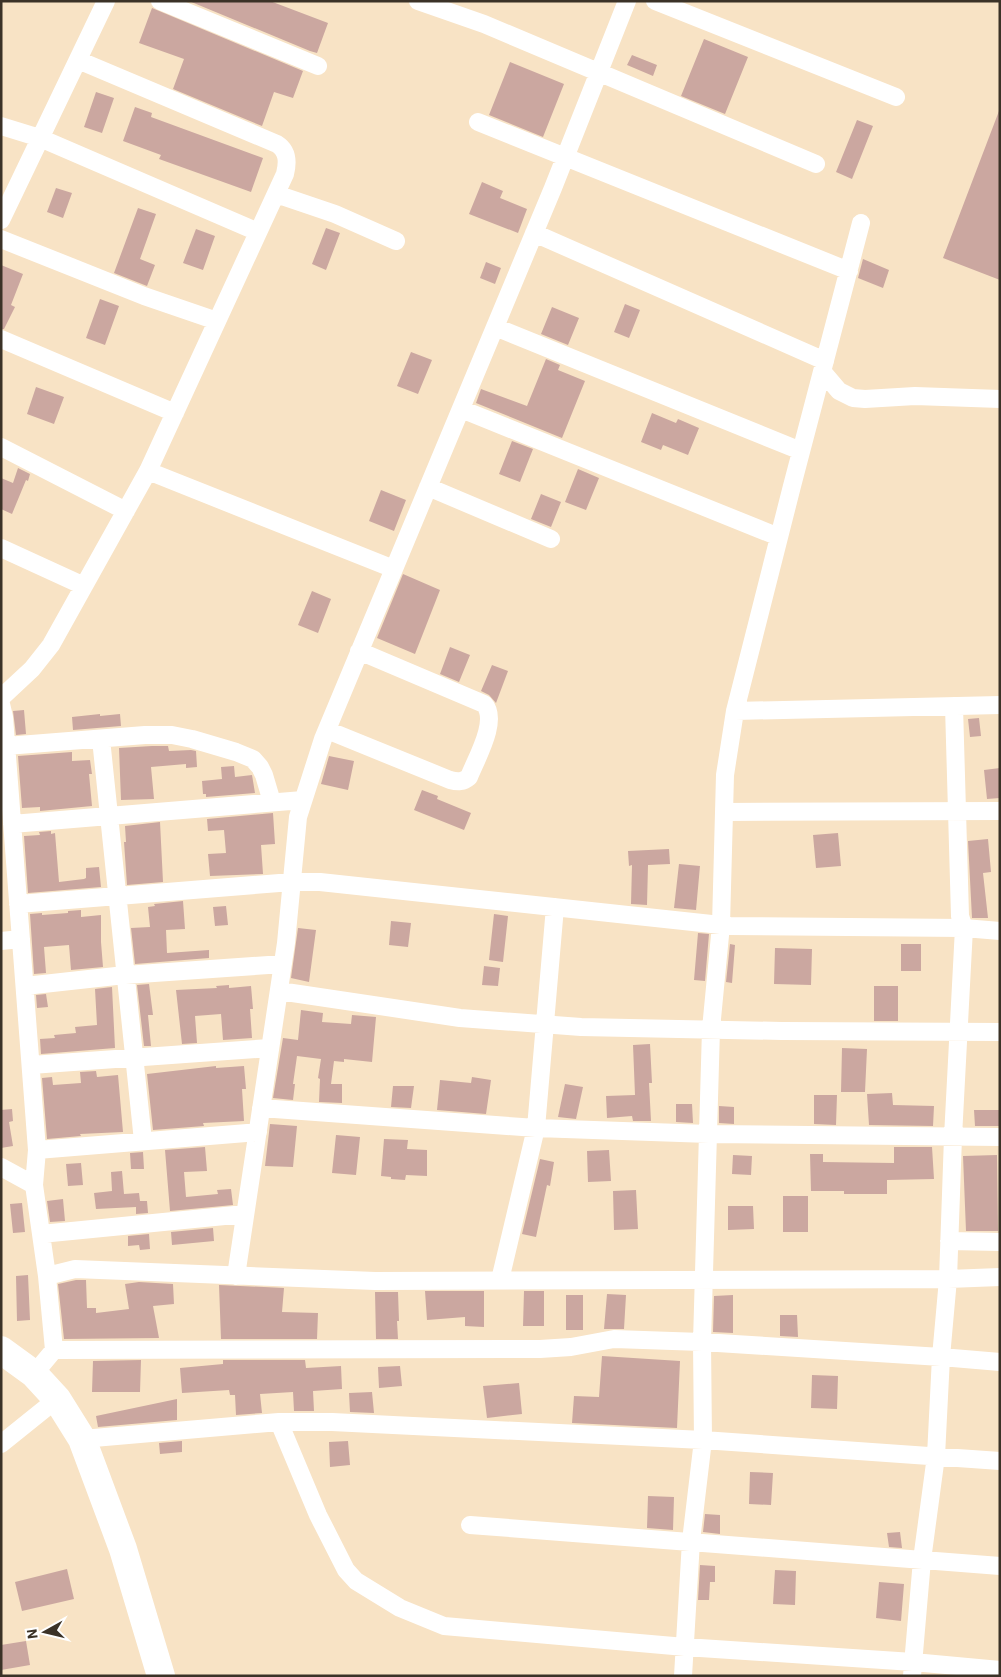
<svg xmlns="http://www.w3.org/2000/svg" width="1001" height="1677" font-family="'IBM Plex Sans',sans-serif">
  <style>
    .building { fill: #cba7a0 }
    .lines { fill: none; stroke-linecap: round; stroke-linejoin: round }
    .street { stroke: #fff; stroke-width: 18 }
    .primary { stroke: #fff; stroke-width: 28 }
  </style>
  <rect width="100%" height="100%" fill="#f8e3c5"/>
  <path class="building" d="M189,1H270L328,23L317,53L310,51Z
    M152,8L303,71L293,98L274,92L262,126L173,89L184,59L139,43Z
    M704,39L748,57L725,114L681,96Z
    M632,55L657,65L653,76L627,65Z
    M510,62L564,84L543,137L489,115Z
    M96,92L114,98L102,133L84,127Z
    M135,107L152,113L151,117L263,158L251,192L159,159L161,155L123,141Z
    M999,111H1000V280L943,258Z
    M857,120L873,126L852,179L836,172Z
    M482,182L503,191L500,198L527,209L518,233L469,214Z
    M56,188L72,193L63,218L47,212Z
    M138,208L156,214L140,259L155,265L147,286L114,273Z
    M326,228L340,233L326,270L312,264Z
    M196,229L215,236L203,270L183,263Z
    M863,259L889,270L883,288L858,278Z
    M486,262L501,268L495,284L480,278Z
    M1,265L23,274L11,305L15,307L4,329H1Z
    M100,299L119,306L105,345L86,338Z
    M625,304L640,310L629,338L614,332Z
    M552,307L579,318L568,345L541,334Z
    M411,352L432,360L418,394L397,386Z
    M546,359L560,365L558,370L585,381L562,438L476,403L481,389L527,406Z
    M36,387L64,397L54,424L27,414Z
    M652,413L676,423L678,419L699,428L688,455L663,445L661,450L641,442Z
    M512,441L533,449L520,482L499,474Z
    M18,468L30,474L28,481L26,480L12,514L1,509V478L13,483Z
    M578,469L599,478L586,510L565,502Z
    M381,490L406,500L394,531L369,521Z
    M541,494L561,502L551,527L531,519Z
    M403,574L440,590L415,654L377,638Z
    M312,591L331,599L318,633L298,625Z
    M450,647L470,655L459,682L440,674Z
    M492,665L508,671L496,703L489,695L481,691Z
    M24,710L26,734L16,735L13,711Z
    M100,714V716L120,714L121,726L73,730L72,717Z
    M979,718L981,736L970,737L968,719Z
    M152,746H168L169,751L191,750L196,751L197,767L186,768V764L151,767L154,799L121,800L119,748Z
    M72,752V761L90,760L92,774H89L92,806L40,811V807L22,808L18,756Z
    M329,756L354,761L348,790L321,784Z
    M234,766L235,777L252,775L255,793L206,797V794H203L202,781L222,779L221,767Z
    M1000,768V798L987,799L984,770Z
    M422,790L438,796L437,799L471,813L464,830L414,810Z
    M273,813L275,844L261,845L263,874L210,876L208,854L226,853L224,830L208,831L207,819Z
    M160,822L163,882L127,885L124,842H126L125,826Z
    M51,831V834L55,833L59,882L84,879L86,878V868L99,867L101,887L28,893L24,836L40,835L39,832Z
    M838,833L841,866L816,868L813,835Z
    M988,839L991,872L983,873L988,918H972L968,841Z
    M669,849L670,864L648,865L647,905L631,904L632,865L629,866L628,851Z
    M679,864L700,866L696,910L674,908Z
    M183,901L185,929L166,930L167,953L209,950V958L135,964L131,928L150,927L148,907L155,906L154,904Z
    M226,906L228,925L215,926L213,907Z
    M81,910V917L101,915V942L103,967L71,970L69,945L44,947L46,973L34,974L30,914L42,913V915L68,913V911Z
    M494,914L508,916L503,962L489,960Z
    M391,921L411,923L408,947L389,945Z
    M298,928L316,930L309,982L291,978Z
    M698,933L709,934L705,981L694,980Z
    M730,944L735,945L732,983L726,982Z
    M901,944H921V971H901Z
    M775,948L812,949L811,985L774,984Z
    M484,966L500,968L498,986L482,985Z
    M149,984L153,1015H148L151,1046H144L137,985Z
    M229,985V988L251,986L253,1009H250L252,1038L223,1040L221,1014L195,1016L197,1043L182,1044L176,990L217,988L216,986Z
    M874,986H898V1021H874Z
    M112,987L115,1048L41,1054L40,1039L55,1038L54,1035L76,1033L75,1027L97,1025L95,989Z
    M46,994L48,1007L37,1008L36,995Z
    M301,1010L323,1013L322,1022L351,1024L352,1015L376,1017L372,1062L344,1059V1062L334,1061L331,1084H342V1103L319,1102L320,1079L318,1078L321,1059L297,1056L293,1084H295L293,1100L273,1098L283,1038L298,1040Z
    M650,1044L652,1083H649L651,1121H633L632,1116L607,1118L606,1096L635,1095L633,1045Z
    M842,1048L867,1049L865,1092H841Z
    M216,1066V1068L244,1066L246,1089H242L244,1121L203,1123L204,1126L153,1130L147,1074Z
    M96,1071L97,1077L118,1075L123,1132L80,1134L81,1136L47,1139L42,1078L52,1077L53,1085L81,1083L80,1072Z
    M472,1077L491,1080L486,1114L437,1110L440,1080L471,1083Z
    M565,1084L583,1087L576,1119L558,1117Z
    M393,1086H414L411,1108L391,1107Z
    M892,1093L893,1105L934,1106L933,1126L869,1125L867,1094Z
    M814,1095H837L836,1125L814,1124Z
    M676,1104H692L693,1123L676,1122Z
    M719,1106L734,1107V1124L719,1123Z
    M12,1109L13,1121L9,1122L13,1146L1,1148V1110Z
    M974,1110H1000V1126H975Z
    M270,1124L297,1126L293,1167L265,1166Z
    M336,1135L360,1137L356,1175L332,1173Z
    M384,1139L408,1140L407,1149L427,1150V1176L406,1175L405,1180L391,1179V1177L381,1176Z
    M205,1147L207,1171L184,1172L186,1197L218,1194L217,1190L231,1189L233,1205L170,1211L165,1150Z
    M894,1147H932L934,1179L887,1180V1194H844V1191H811L810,1154H823V1162L894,1163Z
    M609,1150L611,1181L588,1182L587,1151Z
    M143,1152L144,1169H131L130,1153Z
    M733,1155L752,1156L751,1175L732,1174Z
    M997,1155L998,1231H966L963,1156Z
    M540,1159L554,1162L550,1186L547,1185L536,1237L522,1234Z
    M81,1163L83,1185L68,1186L66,1164Z
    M122,1171L124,1194L139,1193L140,1201H147L148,1213L136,1214V1207L96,1209L94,1193L112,1191L111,1172Z
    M636,1190L638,1229L614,1230L613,1191Z
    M783,1196H808V1232H783Z
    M63,1199L65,1221L50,1222L47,1201Z
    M22,1203L25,1232L13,1233L10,1204Z
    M728,1206H753L754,1229L728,1230Z
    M213,1228L214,1241L172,1245L171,1232Z
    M149,1234L150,1249L140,1250L139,1245L128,1246V1236Z
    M28,1275L30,1320L17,1321L16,1276Z
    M76,1280H86L87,1308H96V1313L129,1309L125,1284L139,1282L173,1284L174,1304L153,1306L159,1338L64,1339L58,1284Z
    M219,1285L284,1288L282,1312L318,1313L317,1339H221Z
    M425,1291H484V1327L465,1326V1317L427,1320Z
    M524,1291H544V1326H523Z
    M375,1292H398L399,1321H397L398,1339H376Z
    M607,1294L626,1295L624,1329H604Z
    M566,1295H583V1330H566Z
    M733,1295V1333L713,1332L714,1296Z
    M780,1315H797L798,1337L780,1336Z
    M602,1356L680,1361L677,1428L572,1423L574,1396L599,1397Z
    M141,1360L140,1392H92L93,1361Z
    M223,1360H305L306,1368L341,1366L342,1389L313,1391L314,1411H294L293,1392L260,1394L262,1413L236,1415L235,1395H230L229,1390L182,1393L180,1368L223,1364Z
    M400,1366L402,1386L379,1388L378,1367Z
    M812,1375L838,1376L837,1409L811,1408Z
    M519,1383L522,1414L487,1418L483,1386Z
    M372,1392L374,1413L350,1412L349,1393Z
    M177,1399V1420L98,1427L96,1416Z
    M182,1441V1452L160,1454L159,1443Z
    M348,1441L350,1465L330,1467L329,1442Z
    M750,1472L773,1473L771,1505L749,1504Z
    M648,1496L674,1497L673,1530L647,1528Z
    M705,1514L720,1515V1534L703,1532Z
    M900,1532L902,1548L889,1547L887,1533Z
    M700,1565L715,1566V1582H710L709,1600H698Z
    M67,1569L74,1599L22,1611L15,1582Z
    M775,1570L796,1571L795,1605L773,1604Z
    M879,1582L904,1584L901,1621L876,1618Z
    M26,1641L30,1665L1,1670V1645Z"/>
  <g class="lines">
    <path class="street" d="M160,1L318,66
      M418,1L484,24L816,164
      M655,1L896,97
      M478,122L849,271
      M1,126L40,138L258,232
      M276,194L335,214L396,241
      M1,220L106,1
      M861,223L792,486L735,711L725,775L721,925L711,1029L702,1342L703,1440L1000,1461
      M534,233L825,361
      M1,239L144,296L217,321
      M495,327L801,451
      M1,339L175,413
      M822,371L839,391L853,398L865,399L915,396L1000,399
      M461,409L779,537
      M1,447L126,511
      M148,471L394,569
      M428,487L551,539
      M1,548L84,586
      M1,698L32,669L51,645L148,471L285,174C288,162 288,151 277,144L78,60
      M1,704L4,717L37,1150L34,1185L47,1276
      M735,711L1000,705
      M327,730L450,780C458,782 463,782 469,777C476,759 499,720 484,704L359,651
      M101,739L143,1141
      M6,746L145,735H172L192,739L236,752L253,759L260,767L264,775L272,802
      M724,812L1000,811
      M12,824L303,800
      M18,904L292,882H320L730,926L964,928L1000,931
      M1,941L21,939
      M25,986L125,975L283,964
      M279,991L460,1018L581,1027L782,1031L1000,1032
      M31,1065L270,1048
      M261,1108L536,1128L709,1134L1000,1137
      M37,1150L258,1132
      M1,1167L34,1185
      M41,1234L245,1214
      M949,1241L1000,1242
      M236,1276L286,943L298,817L323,739L553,188L627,1
      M500,1280L536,1128L555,907
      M54,1350L540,1349L571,1347L614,1339L702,1342L941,1357L1000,1362
      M34,1374L54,1350L47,1276L75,1269L375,1281L948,1279L953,1137L964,928L960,916L954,706
      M279,1422L318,1515L346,1570L356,1581L400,1608L444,1626L685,1647L913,1662L1000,1670
      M82,1439L279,1422H332L703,1440L691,1541L683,1676
      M1,1444L57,1399
      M470,1525L1000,1566
      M912,1676L922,1560L936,1456L941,1357L948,1279L1000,1277"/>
    <path class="primary" d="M1,1350L34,1374L57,1399L82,1439L123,1549L161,1676"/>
  </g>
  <rect width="1001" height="1677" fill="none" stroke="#3b3227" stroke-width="5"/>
  <g transform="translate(45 1632) rotate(262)" stroke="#ffffff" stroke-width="4" paint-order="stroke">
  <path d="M0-4L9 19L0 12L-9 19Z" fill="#3b3227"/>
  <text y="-8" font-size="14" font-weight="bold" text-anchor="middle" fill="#3b3227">N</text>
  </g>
</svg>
